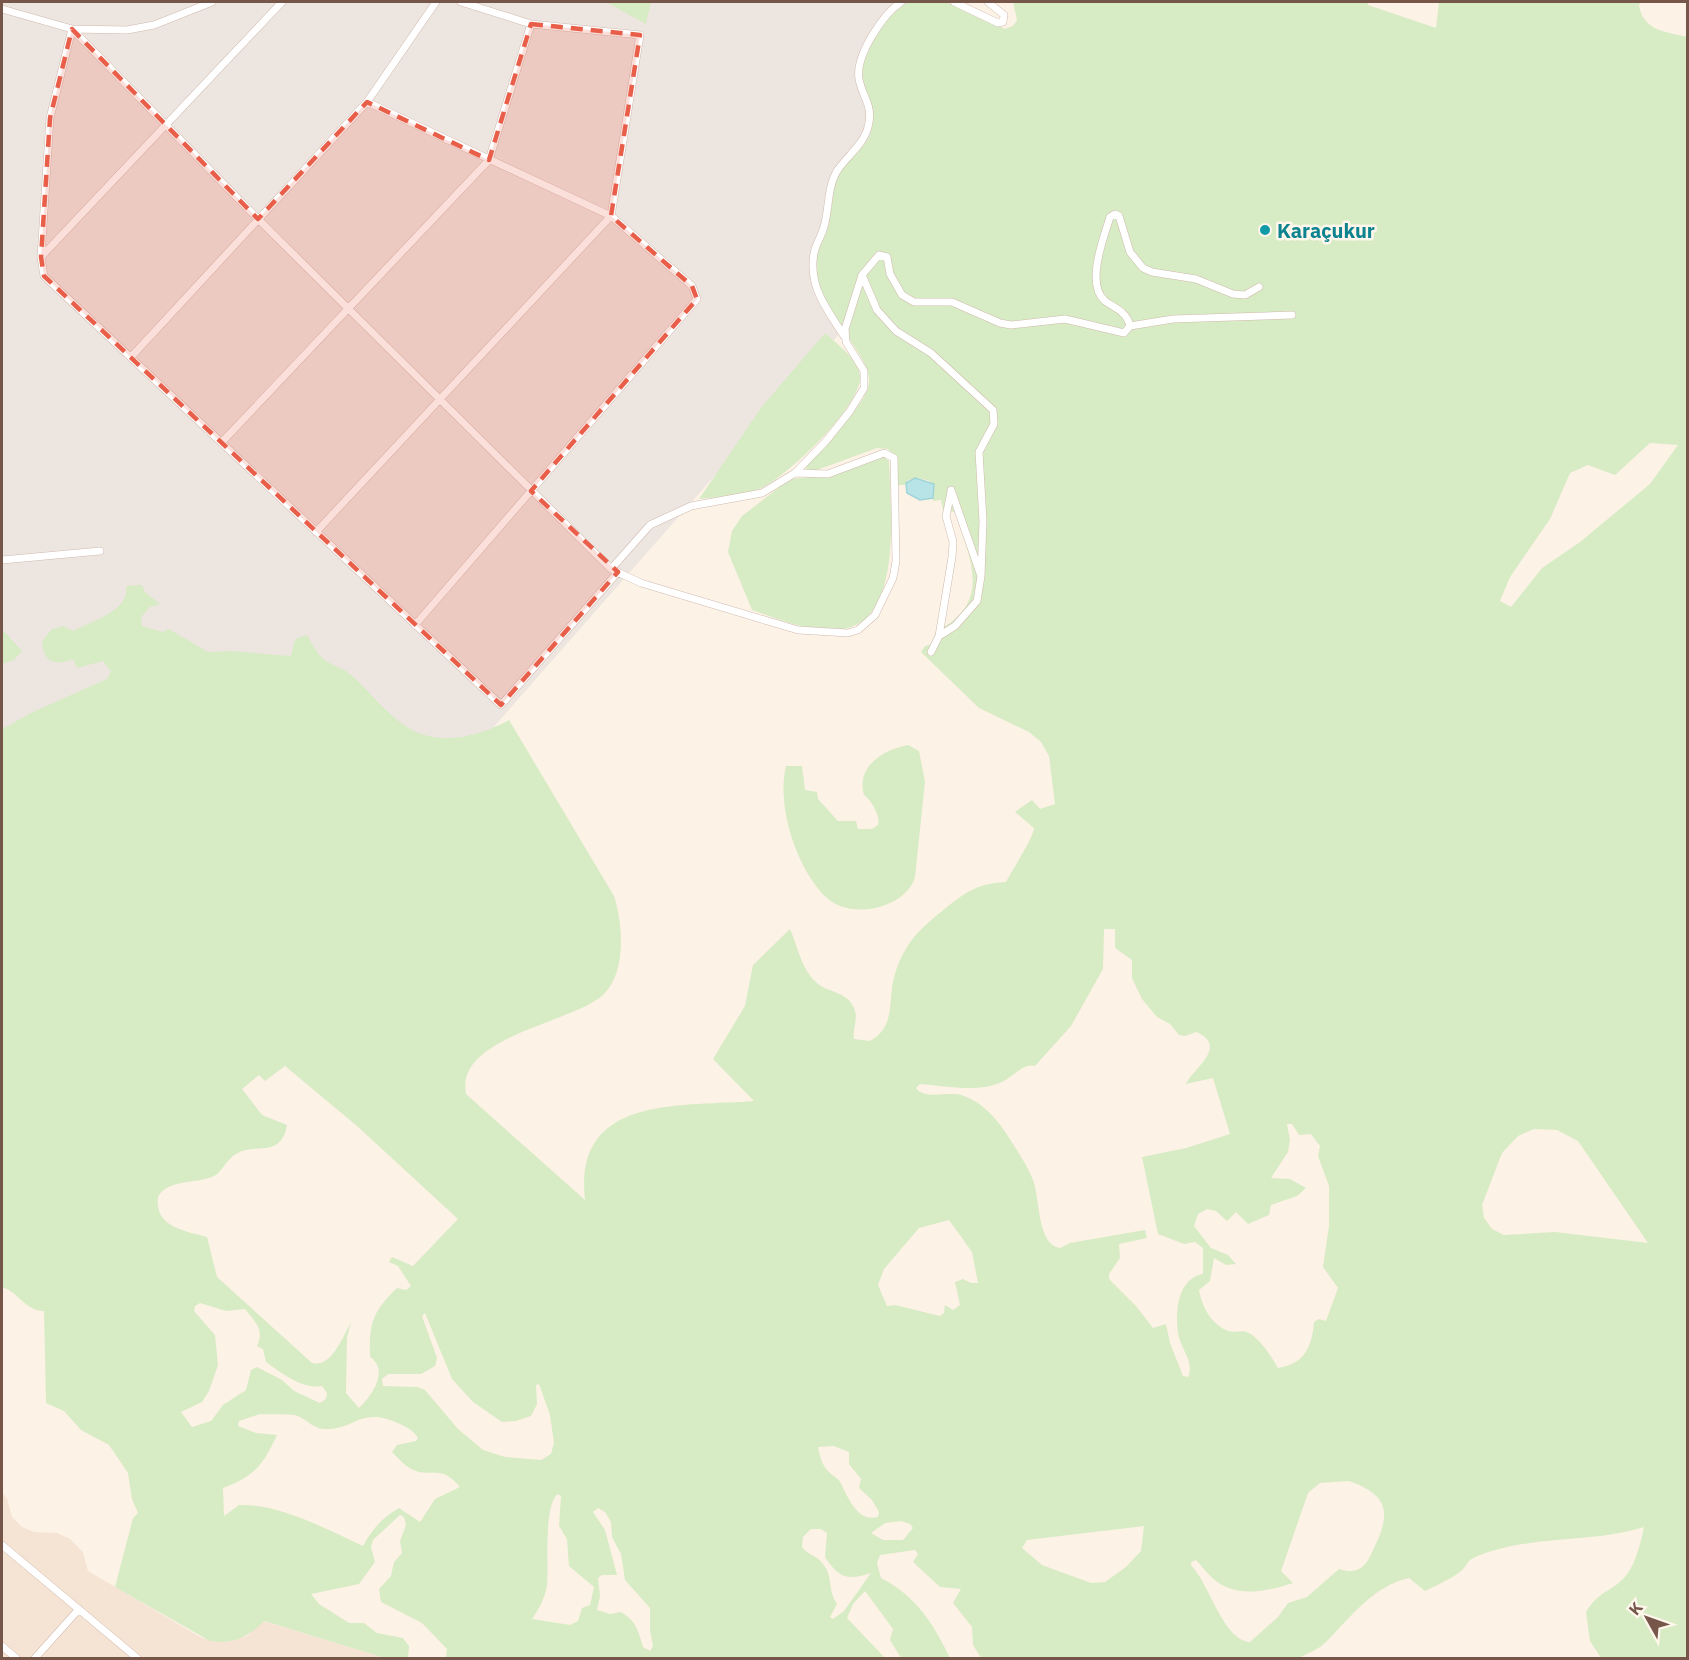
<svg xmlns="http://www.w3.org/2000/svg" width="1689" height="1660" font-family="'IBM Plex Sans',sans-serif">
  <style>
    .residential { fill: #f5e3d4 }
    .industrial { fill: #ede5e0 }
    .green { fill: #d7ebc4; fill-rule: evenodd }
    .water { fill: #b9e4e7; stroke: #9fd5d9; stroke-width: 1.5 }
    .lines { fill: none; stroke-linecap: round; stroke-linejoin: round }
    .minor-casing { stroke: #d1baae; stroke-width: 8 }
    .minor { stroke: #fff; stroke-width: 7 }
    .marked { fill: #e95e49; fill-opacity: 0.2; stroke: #e95e49; stroke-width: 4.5; stroke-dasharray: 12 8; stroke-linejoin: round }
    .culture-dot { fill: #0f9aa8; stroke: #fff6ec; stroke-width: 2 }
    .labels { text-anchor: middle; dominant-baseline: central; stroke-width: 5; stroke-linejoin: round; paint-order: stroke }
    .culture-label { font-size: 20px; font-weight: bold; fill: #0d838f; stroke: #fff6ec; text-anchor: start }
  </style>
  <rect width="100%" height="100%" fill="#fdf2e6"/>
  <path class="residential" d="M2,1492L7,1499L12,1517L22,1527L34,1532L57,1533L70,1539L83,1552L88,1571L200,1637L215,1642L232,1641L247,1636L263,1621L385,1658H2Z"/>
  <path class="industrial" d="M2,2H958L1045,100L375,862L2,926Z"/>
  <path class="green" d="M606,2H651L646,24Z
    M908,2H946L1005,29L1013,26L1017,20L1013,2H1368V5L1436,28L1439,2H1641L1639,5C1643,31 1666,32 1688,37L1687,1658H1601L1590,1641L1586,1612C1599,1591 1609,1593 1624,1578C1635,1567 1641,1542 1644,1527C1589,1544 1528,1534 1473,1558C1467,1561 1466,1567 1461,1571C1451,1579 1437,1585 1425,1591L1409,1578C1373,1586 1350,1618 1326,1642C1319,1649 1307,1654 1298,1658H981L973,1645L972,1627L953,1603L961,1589L940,1587L913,1562L918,1554L915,1550L880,1555L877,1563L881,1578C916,1596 933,1623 950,1658H901L890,1640L893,1629L865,1591L853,1604L847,1618L885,1658H446L447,1649L422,1623L381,1602L379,1589L391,1576L394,1562L402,1553L400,1541L406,1525L404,1517L400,1515L373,1540L371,1547L375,1562L359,1584L311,1594L319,1604L349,1623H364L377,1633L403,1638L409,1646L408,1658H385L264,1621C249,1637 232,1645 210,1641L115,1587L133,1518L138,1513L132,1499L128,1473L109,1445L81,1430L64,1411L46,1403L44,1311C26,1311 18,1292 2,1287V729L33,712L107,679L111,671L103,661L77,668L73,659C54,667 43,661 42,641L52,629L63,626L73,631C90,622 131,610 126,586L142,585L145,592L160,604L150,607L141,617L142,626L163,632L169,629L208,652L231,651L291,656L295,639L307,635C312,643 318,656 326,661C333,666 343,668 350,674C368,690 384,711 404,725C436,748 478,737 509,720L614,896C623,924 627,974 602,996C568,1024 455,1037 466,1094L585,1200C573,1094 681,1107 754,1101L713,1059L745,1006L753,965L790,929C798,947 801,969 817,983C828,993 847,991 854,1008C859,1019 852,1028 854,1039L870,1041C897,1026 887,999 895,974C904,945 918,930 941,912C965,893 974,884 1006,882C1012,870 1034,837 1034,828L1015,812L1032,800L1040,809L1055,804L1049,756L1041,742L1029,732L979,708L921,652L925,646L931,644L937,629C946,627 953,621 960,614C987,585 964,544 955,511L944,514L941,500L933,501L930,481L918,478L908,480L905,485H895L894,457L888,449L877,448L817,470L808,471L806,468C818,441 867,411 869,381C870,353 817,310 815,271C815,252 825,237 829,219C834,202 831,185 841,170C849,158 864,149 870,135C877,117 866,95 863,77C859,49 887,16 908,2ZM1650,443L1678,445L1650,484L1580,542L1542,568L1511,607L1500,601L1510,577L1550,519L1570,473L1588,465L1615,475ZM1104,929H1115V948L1132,960V978L1142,999L1157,1017L1170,1024L1179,1035L1185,1036L1196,1032C1230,1046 1192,1069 1186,1084L1213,1078L1230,1134L1186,1148L1142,1157L1158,1234L1184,1244L1195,1242L1203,1248V1274C1178,1278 1175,1311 1178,1333C1180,1348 1195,1362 1188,1377L1183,1376L1170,1343L1166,1324L1153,1328L1136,1306L1109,1279V1274L1120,1258L1119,1244L1147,1238L1145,1230L1070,1243L1060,1248C1037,1245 1040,1198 1033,1180C1028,1167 1020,1155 1013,1144C1001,1124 986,1104 964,1096C951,1090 925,1101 916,1088L920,1084C945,1086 978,1093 1002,1082C1013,1077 1023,1063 1035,1066L1071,1026L1103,969ZM285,1066L357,1126L458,1219L413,1266L392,1257L389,1262L398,1266L411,1286L406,1290L397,1288C372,1312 369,1324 370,1357C390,1370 371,1397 359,1408L346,1393L347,1337L351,1323C342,1337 332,1368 312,1363L217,1277L207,1237C185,1231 154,1227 158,1197C167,1179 197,1184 214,1176C221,1173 227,1159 236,1154C256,1142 281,1159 287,1125L262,1115L242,1089L259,1075L265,1081ZM1287,1124H1292L1299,1135L1311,1134L1320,1146L1318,1156L1329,1186V1226L1323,1267L1338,1288L1326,1321L1319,1319L1314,1322C1312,1346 1305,1364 1278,1368C1271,1356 1260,1338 1247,1332C1242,1330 1234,1333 1228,1331C1211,1324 1202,1307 1199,1290L1210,1281L1214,1258L1226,1265L1236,1264L1228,1255L1211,1248L1194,1226L1198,1214L1207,1209L1216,1211L1227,1221L1236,1212L1248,1224L1269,1215L1271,1205L1297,1196L1306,1188L1290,1179L1271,1178L1288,1152L1290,1140ZM1534,1129L1557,1130L1578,1141L1648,1243L1555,1232L1504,1235L1492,1229L1484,1218L1482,1205L1502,1153L1518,1136ZM949,1220L972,1252L978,1283H971L963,1279L955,1282L960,1305L953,1310L945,1305L944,1313L940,1316L895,1305L887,1306L878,1285L884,1269L919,1228ZM200,1303L226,1311L245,1309C255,1322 265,1329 257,1346L263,1349L266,1362C283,1374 301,1389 322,1386L327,1393L326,1399L320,1403L294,1391L282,1380L257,1367L251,1370L246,1390L223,1405L211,1421L192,1427L181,1412L202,1402L209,1391L218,1365L215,1335L194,1311L195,1306ZM425,1313L452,1379L473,1402L502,1422L516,1421L531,1416L537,1404L536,1385L539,1384L550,1415L554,1443L551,1454L541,1460L505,1457L483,1450L458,1429L425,1390L417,1387L383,1386L382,1379L388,1374H421L435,1366L437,1358L422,1316ZM260,1414C271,1415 288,1413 298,1416C307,1420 313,1428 323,1429C356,1431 359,1405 400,1424C407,1427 414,1431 418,1438L416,1441L397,1445L392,1452C398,1458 404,1465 411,1469C432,1479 440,1463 460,1487L435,1499L420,1522L399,1508C383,1517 372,1529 363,1546C329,1530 277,1503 239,1505L224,1516L223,1488C255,1476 263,1465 277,1435L256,1433L238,1426L239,1421ZM834,1446L849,1452V1464L861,1479L859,1488L872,1500L879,1512L878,1517C856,1523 847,1494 840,1482C838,1478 833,1476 830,1473C822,1466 820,1457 818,1447ZM1349,1481C1389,1495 1391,1513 1374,1548C1370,1556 1367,1566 1357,1570C1351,1572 1346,1571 1339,1569L1307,1597L1288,1603L1278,1617L1250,1642C1223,1640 1210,1585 1191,1565V1562L1196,1560C1203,1567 1209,1576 1216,1581C1239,1598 1268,1591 1293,1583L1281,1571L1308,1493L1320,1483ZM558,1494L561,1496L559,1526L567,1539L569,1566L594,1587L590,1605L582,1608L578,1621L570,1625L532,1619C539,1609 545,1598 547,1585C549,1566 543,1505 558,1494ZM598,1508L605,1512L611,1522L612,1537L621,1554L625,1580L650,1608V1630L653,1646L650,1651L643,1647C638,1630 636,1621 621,1612L610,1614L597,1610L600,1596L598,1578L602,1575H617L605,1530L593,1512ZM901,1521L910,1524L913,1528L903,1540H883L871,1533L885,1523ZM1144,1526L1141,1551L1126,1567L1105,1582L1091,1583L1042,1565L1022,1548L1027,1540ZM811,1529H821L827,1533L825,1557C839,1578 847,1581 871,1573L844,1611L833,1619L830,1617L837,1604C829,1593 832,1582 827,1570C818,1554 810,1557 802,1547L803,1537Z
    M825,333C837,344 857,358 860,375C864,404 785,479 759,489C740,496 719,497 699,499L761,408Z
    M882,455L889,461C890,502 903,610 851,627C819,637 781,620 752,610L728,552L732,531L742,516L790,479L821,476Z
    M2,629L22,651L14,660L2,664Z
    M908,745L919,751L925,782L915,877C906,908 853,920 828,899C797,871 776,806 786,766H802L805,790L817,792L818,799L838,821H856L858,829H872L878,825C881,816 871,800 864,795C856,766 883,750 908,745Z"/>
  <path class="water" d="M915,478L934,484L933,498L920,500L907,493L906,483Z"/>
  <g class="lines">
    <defs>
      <path id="minor" d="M212,2L154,25L127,30L72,29L50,118L41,257L44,276L501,705L618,572
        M954,2L998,23L1003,22L1004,15L988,2
        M2,9L72,29L258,219L611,569L641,583L798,630L848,633L858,630L875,615L893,578L896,561L894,458L884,453L828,474L795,473
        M367,102L611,216L692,286L697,299L415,625
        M41,257L282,2
        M862,275L877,310L896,331L931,353L993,410L994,424L979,452L983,521L981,576
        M1130,326L1173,319L1292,315
        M844,336C827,309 808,287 814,253C816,243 823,234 825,223C829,206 828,186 837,171C847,156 864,144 868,127C874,105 862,97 859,79C855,56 883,14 901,2
        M131,357L367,102L436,2
        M222,442L489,160L531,24
        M316,532L611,216L640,35L531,24L461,2
        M2,560L100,551
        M611,569L650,525L691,506L762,493L795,473L826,441L850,411L864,388V371L846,342L845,329L862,275L879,255L887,257L890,274L902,295L914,302H952L1000,323L1011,325L1065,319L1124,333L1130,326C1127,312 1116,309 1105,301C1085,284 1104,237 1110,217L1115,214L1119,216L1130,252L1143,268L1152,272L1196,279L1233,294L1245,295L1259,287
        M939,636L955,626L977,601L981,576L951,490
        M931,652L939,636L952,557L953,542L946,516L951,492
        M2,1545L137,1658
        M2,1646L16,1658
        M35,1658L79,1609"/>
    </defs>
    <use href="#minor" class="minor-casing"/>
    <use href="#minor" class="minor"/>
  </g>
  <path class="marked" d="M531,24L640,35L611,216L692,286L697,299L531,491L618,572L501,705L44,276L41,257L50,118L72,29L258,219L367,102L489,160Z"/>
  <circle class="culture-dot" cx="1265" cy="230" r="6"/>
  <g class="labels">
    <g class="culture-label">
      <text x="1277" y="230">Karaçukur</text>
    </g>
  </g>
  <rect width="1689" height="1660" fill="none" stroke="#77564a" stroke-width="6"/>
  <g transform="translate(1647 1618) rotate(310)" stroke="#fff6ec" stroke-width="4.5" paint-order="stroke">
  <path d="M0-4.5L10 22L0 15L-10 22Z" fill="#77564a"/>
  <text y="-9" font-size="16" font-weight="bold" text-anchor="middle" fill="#77564a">K</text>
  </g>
</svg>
